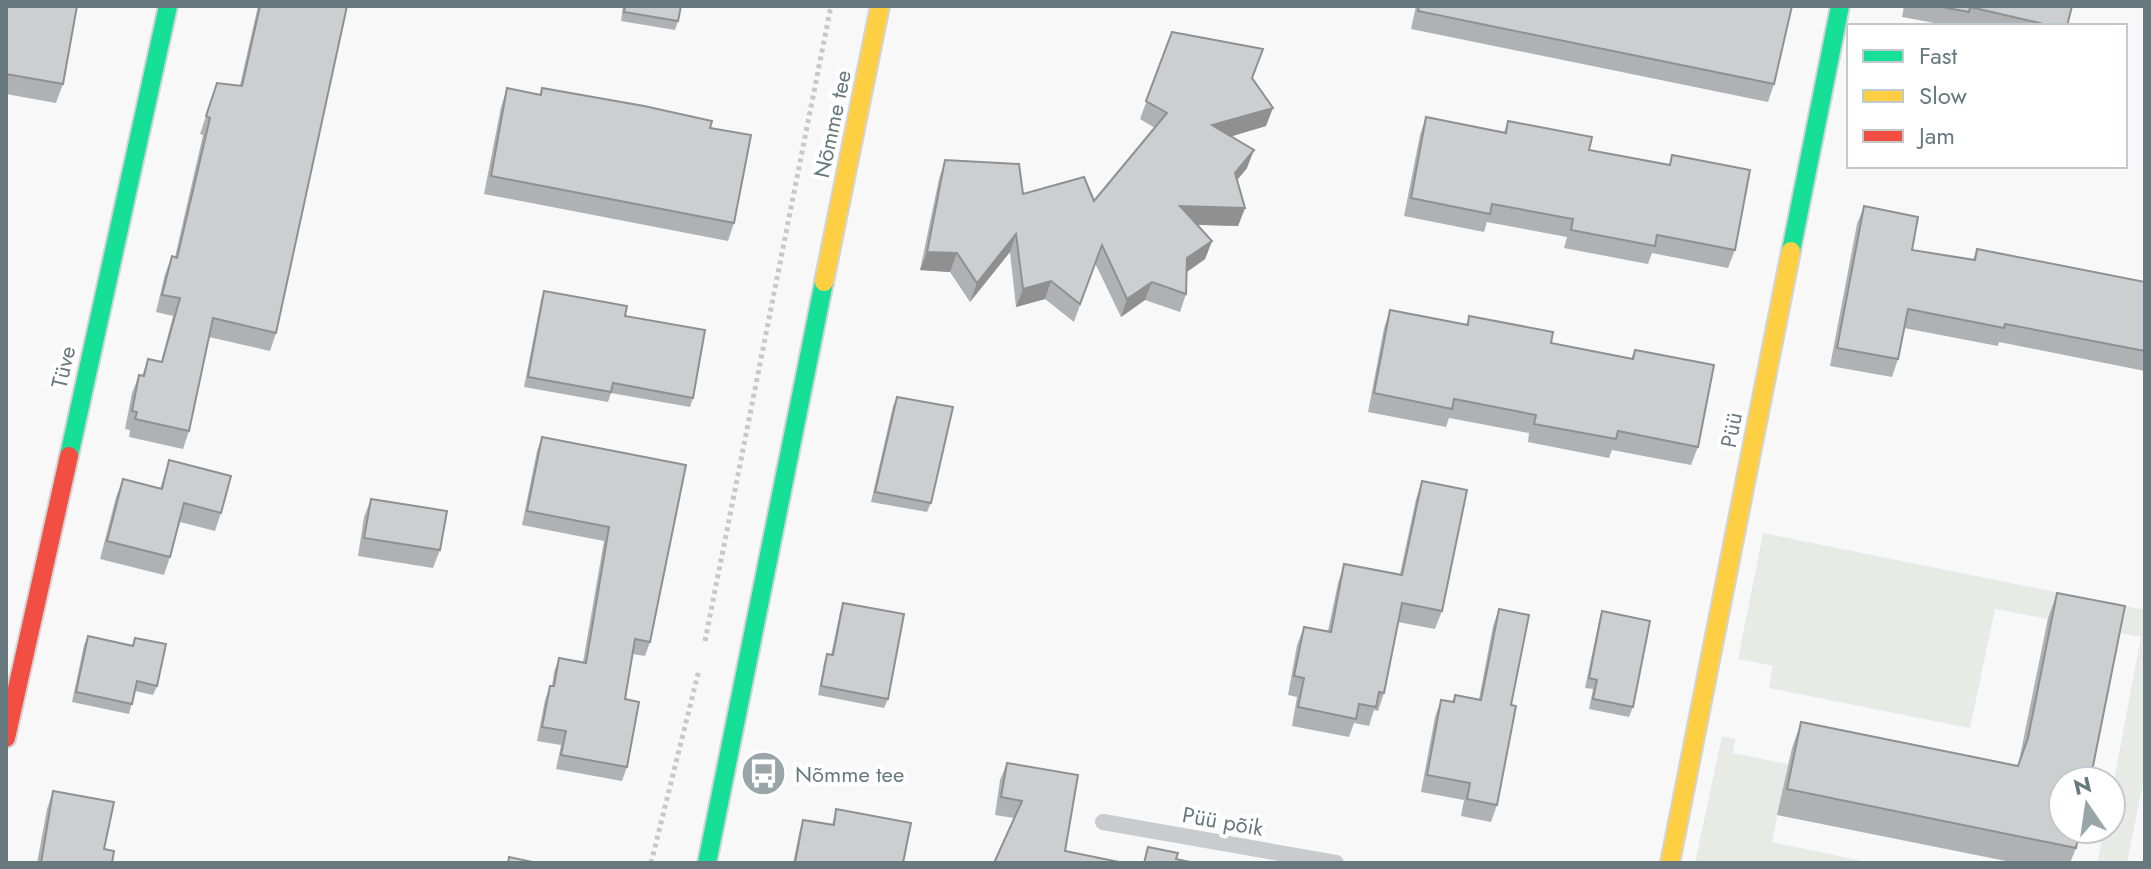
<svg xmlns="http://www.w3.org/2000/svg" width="2151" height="869" font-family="Jost,sans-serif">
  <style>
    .green { fill: #e8eae6 }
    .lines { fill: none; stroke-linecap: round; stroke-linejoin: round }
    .fast-casing { stroke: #d3d4d5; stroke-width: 22 }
    .slow-casing { stroke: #d3d4d5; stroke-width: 22 }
    .jam-casing { stroke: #d3d4d5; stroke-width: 22 }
    .path { stroke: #c8c8c9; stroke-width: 5; stroke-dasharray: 4 4; stroke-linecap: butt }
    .lane { stroke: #c9cbcc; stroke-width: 16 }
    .fast { stroke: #16e098; stroke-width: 18 }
    .slow { stroke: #ffcf43; stroke-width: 18 }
    .jam { stroke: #f24e42; stroke-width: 18 }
    .wall { fill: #b0b1b2 }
    .shaded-wall { fill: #909091 }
    .building { fill: #cdcecf; stroke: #909091; stroke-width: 2 }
    .labels { text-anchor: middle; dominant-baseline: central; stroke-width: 8; stroke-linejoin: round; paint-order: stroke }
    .street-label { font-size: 22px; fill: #67787f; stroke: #fff }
    .poi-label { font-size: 22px; fill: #67787f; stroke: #fff; text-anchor: start }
  </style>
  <rect width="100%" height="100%" fill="#f8f8f8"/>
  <path class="green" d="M1763,533L2145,610V773L2127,863H2097L2104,829H2111V796L2141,637L1995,609L1970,728L1769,688L1773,666L1738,659Z
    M1722,736L1735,739L1733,753L1788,764L1772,842L1872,863H1695Z"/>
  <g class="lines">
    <defs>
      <path id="fast" d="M1791,251L1840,6
        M69,456L168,6
        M707,863L824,282"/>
      <path id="slow" d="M824,282L880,6
        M1670,863L1791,251"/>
      <path id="jam" d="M6,738L69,456"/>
    </defs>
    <use href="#fast" class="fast-casing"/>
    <use href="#slow" class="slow-casing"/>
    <use href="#jam" class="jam-casing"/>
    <path class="path" d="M705,641L831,6
      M651,863L699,670"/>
    <path class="lane" d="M1103,822L1336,863"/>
    <use href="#fast" class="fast"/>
    <use href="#slow" class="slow"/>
    <use href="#jam" class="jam"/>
  </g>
  <path class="wall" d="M6,6L63,84L56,103L6,94Z
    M258,6H347L276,333L270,351L209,337L189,431L183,449L129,437L130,430L125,429L132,393L139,375L142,376L148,359L161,362L173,316L156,312L165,274L172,256L175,257L203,135L200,134L217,83L240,85Z
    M623,6H681L678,21L675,30L621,21Z
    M1416,6H1792L1774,84L1768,102L1411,29Z
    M1904,6H2072L2067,26H1975L1964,24V26H1950L1902,17Z
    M1172,32L1252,78L1266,126L1231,136L1247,168L1237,180L1245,208L1238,226L1198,225L1212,241L1205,259L1187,272L1186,294L1180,312L1145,300L1121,317L1095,263L1074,322L1045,299L1016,307L1010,252L970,302L950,272L920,270L939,179L945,160L1023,194L1094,201L1155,128L1140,119Z
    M507,88L539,95L542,88L710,128L734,223L728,241L484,194L501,107Z
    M1426,117L1504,132L1508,121L1589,150L1669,165L1672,155L1735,250L1728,268L1652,253L1648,264L1564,248L1567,237L1487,222L1484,232L1404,216L1420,135Z
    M1864,206L1912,250L1973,260L1977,249L2145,282V371L1999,342L1998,346L1904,328L1898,359L1892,377L1830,366L1857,224Z
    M544,291L625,316L693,398L690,407L611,393L608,402L524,387L541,300Z
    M1390,310L1466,325L1469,316L1551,343L1631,359L1635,350L1698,447L1691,465L1612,450L1609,458L1528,442L1529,433L1449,418L1446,427L1368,412L1384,328Z
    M897,397L931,503L927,512L871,502L893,406Z
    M542,437L686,465L650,642L645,656L633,654L625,699L627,767L622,781L556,769L561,745L537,741L545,700L550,686H552L554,672L559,658L583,662L604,541L522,525L537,451Z
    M169,460L221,513L215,531L180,522L170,557L164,575L100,559L116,497L123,479L160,489Z
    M1422,481L1442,611L1435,629L1398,622L1384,693L1378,711L1374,710L1369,726L1354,723L1349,737L1292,726L1297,697L1288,695L1297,645L1304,627L1328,631L1338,583L1344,564L1400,574L1416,499Z
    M371,499L440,550L433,568L358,556L364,517Z
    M2057,593L2076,848L2070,863H2016L1777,815L1792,748L1801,722L2018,766L2048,618Z
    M843,603L888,699L884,708L818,695L824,663L827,654L831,655L840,612Z
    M1499,609L1511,705L1497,805L1491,822L1461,816L1464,800L1421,792L1435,717L1441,700L1452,702L1455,695L1479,699L1493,626Z
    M1602,611L1633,707L1629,717L1589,709L1593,689L1585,688L1599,621Z
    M88,636L133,645L135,638L157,686L153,695L135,691L129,714L72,702L84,645Z
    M1007,763L1065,851L994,863L1014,818L995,815L1000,780Z
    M53,791L104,849L112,863H37L47,809Z
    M836,809L903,863H793L800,829L803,820L832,825Z"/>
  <path class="shaded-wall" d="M1273,108L1266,126L1206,144L1212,125Z
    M1254,150L1247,168L1228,191L1235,173Z
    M1180,206L1245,208L1238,226L1173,224Z
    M1016,234L1010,252L970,302L977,283Z
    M1212,241L1205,259L1181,276L1187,258Z
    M927,252L957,253L950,272L920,270Z
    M1051,281L1045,299L1016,307L1023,289Z
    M1152,282L1145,300L1121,317L1127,299Z"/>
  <path class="building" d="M6,6H77L63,84L6,74Z
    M260,6H347L276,333L213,318L189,431L135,419L137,412L132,411L139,375L144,376L148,359L162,362L180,298L162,295L172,256L177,258L210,118L206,116L217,83L242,86Z
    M625,6H681L678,21L624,12Z
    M1419,6H1792L1774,84L1418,11Z
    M1937,6H2072L2067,26H2052L1970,7L1969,12Z
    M1172,32L1263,49L1252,78L1273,108L1212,125L1254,150L1235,173L1245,208L1180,206L1212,241L1187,258L1186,294L1152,282L1127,299L1102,245L1080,304L1051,281L1023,289L1016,234L977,283L957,253L927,252L945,160L1019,164L1023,194L1084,177L1094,201L1167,113L1146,101Z
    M507,88L541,95L542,88L644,106L712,121L710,128L751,135L734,223L491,176Z
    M1426,117L1506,133L1508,121L1592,137L1589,150L1670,165L1672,155L1750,170L1735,250L1657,235L1655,246L1571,230L1573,219L1492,204L1490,214L1411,198Z
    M1864,206L1918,217L1912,250L1975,260L1977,249L2145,282V351L2005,324L2004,328L1908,309L1898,359L1837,348Z
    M544,291L627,306L625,316L705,330L693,398L613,383L611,392L528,377Z
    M1390,310L1468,325L1469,316L1553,332L1551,343L1633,359L1635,350L1714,365L1698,447L1618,431L1616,439L1534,424L1536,415L1454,399L1452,409L1374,393Z
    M897,397L953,407L931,503L875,492Z
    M542,437L686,465L650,642L635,639L625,699L639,702L627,767L561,755L566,731L542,727L550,686H554L559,658L586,663L609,527L527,511Z
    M169,460L231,476L221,513L184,503L170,557L107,541L123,479L162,489Z
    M1422,481L1467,490L1442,611L1402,603L1384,693L1379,692L1376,707L1359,704L1356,719L1298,707L1304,678L1294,676L1304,627L1331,632L1344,564L1402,575Z
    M371,499L447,511L440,550L364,538Z
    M2057,593L2125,606L2090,781H2063V829H2080L2076,848L1787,789L1801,722L2018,766L2028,738Z
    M843,603L904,614L888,699L821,686L827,654L833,655Z
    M1499,609L1529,615L1511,705L1516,706L1497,805L1467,799L1470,783L1427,775L1441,700L1454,702L1455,695L1481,700Z
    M1602,611L1650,621L1633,707L1593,699L1597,680L1589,678Z
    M88,636L133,646L135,638L166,644L157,686L137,681L132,704L76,692Z
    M1007,763L1078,775L1065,851L1124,863H994L1022,801L1001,797Z
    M53,791L114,802L104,849L114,851L112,863H41Z
    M836,809L911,823L903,863H795L803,820L834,825Z
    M1148,847L1178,853L1176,859L1195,863H1144Z
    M509,857L537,863H508Z"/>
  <defs>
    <symbol id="bus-disc" viewBox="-11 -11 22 22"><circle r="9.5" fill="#9aa5a9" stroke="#fff"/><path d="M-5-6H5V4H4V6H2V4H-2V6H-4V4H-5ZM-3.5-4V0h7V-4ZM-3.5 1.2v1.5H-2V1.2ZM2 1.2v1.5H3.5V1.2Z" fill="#fff"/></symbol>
  </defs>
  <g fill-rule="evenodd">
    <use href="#bus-disc" x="738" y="748" width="51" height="51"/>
  </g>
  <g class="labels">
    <g class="street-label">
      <text transform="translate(832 124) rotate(-78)">Nõmme tee</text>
      <text transform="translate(63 367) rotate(-77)">Tüve</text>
      <text transform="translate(1731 430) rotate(-79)">Püü</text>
      <text transform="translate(1223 821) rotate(10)">Püü põik</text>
    </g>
    <g class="poi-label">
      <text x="795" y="774">Nõmme tee</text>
    </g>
  </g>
  <rect width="2151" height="869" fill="none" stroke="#67787f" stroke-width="16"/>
  <rect x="1847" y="24" width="280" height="144" fill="#ffffff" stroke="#c2c9cc" stroke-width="2"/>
  <rect x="1863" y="50" width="40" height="12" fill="#16e098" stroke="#c2c9cc" stroke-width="2"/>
  <text x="1919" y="64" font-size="24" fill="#67787f">Fast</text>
  <rect x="1863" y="90" width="40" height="12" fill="#ffcf43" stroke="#c2c9cc" stroke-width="2"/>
  <text x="1919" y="104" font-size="24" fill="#67787f">Slow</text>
  <rect x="1863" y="130" width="40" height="12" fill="#f24e42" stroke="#c2c9cc" stroke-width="2"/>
  <text x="1919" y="144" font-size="24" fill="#67787f">Jam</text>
  <g transform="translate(2087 805) rotate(347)"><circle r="38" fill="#ffffff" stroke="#c2c9cc" stroke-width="2"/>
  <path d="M0-6L14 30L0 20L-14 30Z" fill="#9aa5a9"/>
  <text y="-12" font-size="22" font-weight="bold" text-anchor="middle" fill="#67787f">N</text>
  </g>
</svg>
